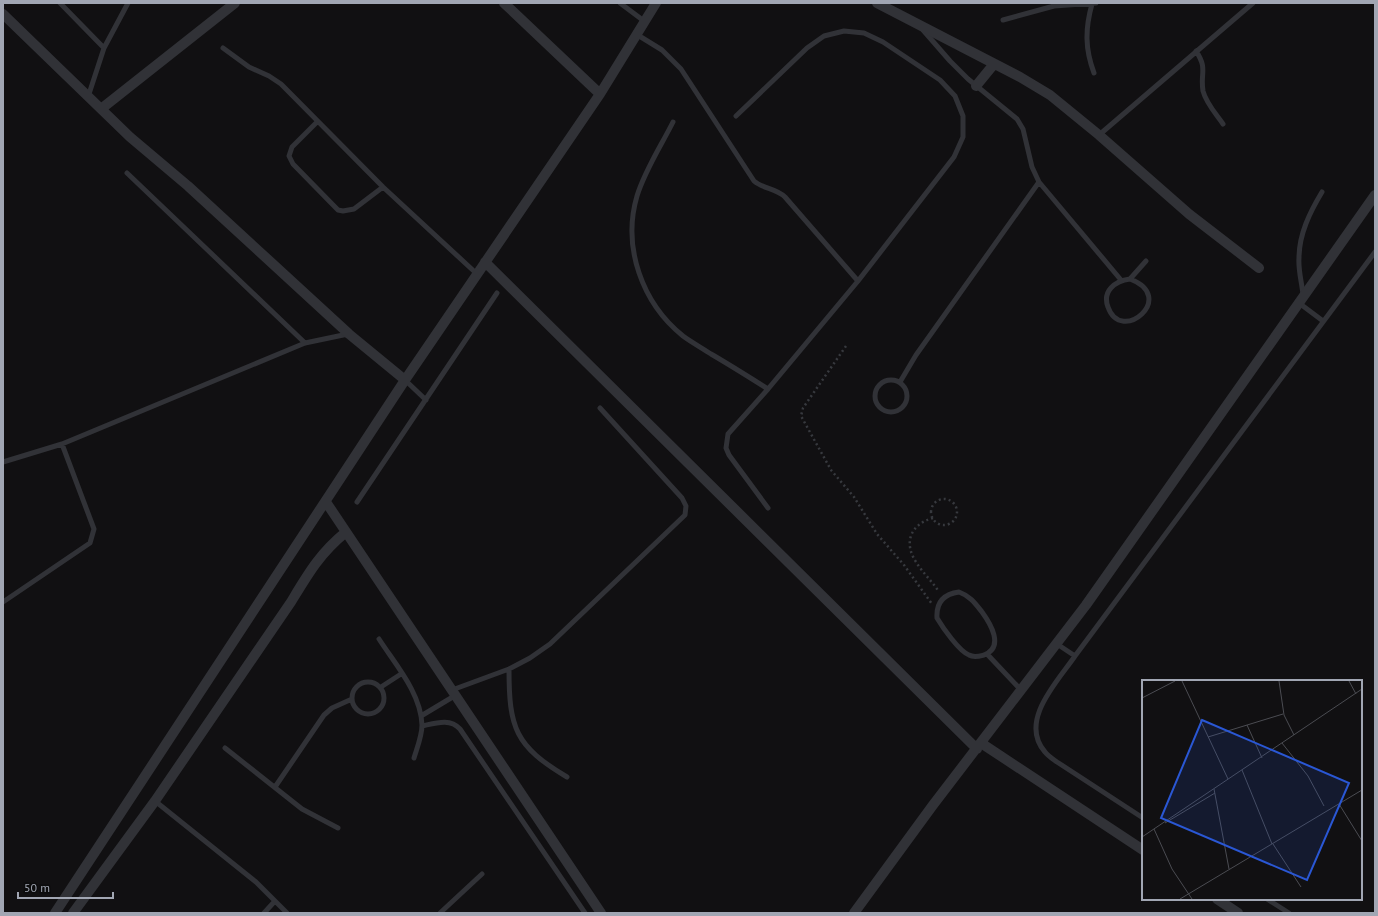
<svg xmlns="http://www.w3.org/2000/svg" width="1378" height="916" font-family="'PT Sans',sans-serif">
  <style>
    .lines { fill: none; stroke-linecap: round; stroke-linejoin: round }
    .path { stroke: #37393e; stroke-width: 2.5; stroke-dasharray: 2 3; stroke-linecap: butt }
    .lane { stroke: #313237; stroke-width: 5 }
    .street { stroke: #313237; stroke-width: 10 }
    .inset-road { fill: none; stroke: #4b4c52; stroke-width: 1 }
    .view { fill: #2a57d4; fill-opacity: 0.15; stroke: #2a57d4; stroke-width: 2 }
    .inset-edge { fill: none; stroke: #a1a6b3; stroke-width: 2 }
  </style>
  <rect width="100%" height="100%" fill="#111012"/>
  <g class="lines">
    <path class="path" d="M846,346L803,408L801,416L831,470L854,497L877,534L904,565L932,604
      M931 512a13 13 0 1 1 26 0a13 13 0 1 1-26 0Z
      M933,518C911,524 903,542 916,562C922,572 932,581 939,592"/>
    <path class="lane" d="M60,3L104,48
      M620,3L644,21
      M1092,4C1085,29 1085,49 1094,73
      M1003,20L1054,6L1096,3
      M923,30L950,61L968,79L1017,119L1023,129L1032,167L1039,182L1121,280
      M636,34L662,50L681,69L754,181C763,189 776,188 785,197L858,281
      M223,48L249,67L269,76L281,84L383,187L477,274
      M1196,51C1208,69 1200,73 1203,91C1206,103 1216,114 1223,124
      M88,97L104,48L128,3
      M736,116L807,48L824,36L844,31L864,33L883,42L940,80L955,96L963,116V137L954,157L858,281L768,389L728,434L726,448L729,455L768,508
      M317,122L292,147L289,156L293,164L338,210L343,211L354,209L383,187
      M673,122C661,146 645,170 637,196C622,247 642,303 683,336C691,342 702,348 711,354C730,365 749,377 768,389
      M1099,135L1253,3
      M127,173L305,343
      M1130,279C1178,297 1121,345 1108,307C1102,291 1115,281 1130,279L1146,261
      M1303,295C1302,283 1298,270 1299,258C1299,234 1310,212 1322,192
      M1299,303L1323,321
      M875 396a16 16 0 1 1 32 0a16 16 0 1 1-32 0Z
      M405,380L426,400
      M900,382L916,355L1039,182
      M3,462L62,444L305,343L348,334
      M357,502L497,293
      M959,592C970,596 975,603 982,612C990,623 1005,647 984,655C980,656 974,658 969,655C959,651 943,628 937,618C936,602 944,594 959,592Z
      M3,602L90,543L94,529L62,444
      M379,639C395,664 421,693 422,725C422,736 417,748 414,758
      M1057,644L1075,656
      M987,654L1021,690
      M509,669C509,728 515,746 567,777
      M352 698a16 16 0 1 1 32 0a16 16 0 1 1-32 0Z
      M381,687L401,674
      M452,690L509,669L530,658L550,644L685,515L686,506L682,498L600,408
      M421,716L456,695
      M422,726C436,723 450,718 460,729L585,913
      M225,748L302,809L338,828
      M275,787L324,715L332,708L352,699
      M155,801L256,882L287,913
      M1143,818L1057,762C1053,759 1048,756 1045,752C1018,721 1058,681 1075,656L1375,252
      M1267,899L1289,913
      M264,913L275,901
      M440,913L482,874"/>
    <path class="street" d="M504,3L600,94
      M877,3L1020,77L1050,95L1099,135L1189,214L1259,268
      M3,14L130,137L188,186L349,334L405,380
      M976,86L994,64
      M101,109L235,3
      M485,262L977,749
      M326,502L601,913
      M981,743L1143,850
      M1217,899L1238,913
      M55,913L405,380L600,94L656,3
      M73,913L155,801L291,602C308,574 320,553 346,532
      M854,913L933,805L1086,605L1375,195"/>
  </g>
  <g transform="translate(1142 680)">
    <rect width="220" height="220" fill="#111012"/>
    <path class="inset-road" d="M40,1L86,99M137,1L142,35L152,55M207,1L214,14M0,18L33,1M105,45L120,78M66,57L141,34M140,63L166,96L182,126M100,90L130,164M72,109L87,189M197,124L220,161M23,143L73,113M12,149L30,189L50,219M0,157L220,9M131,164L159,207M38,219L220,110"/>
    <path class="view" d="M60,40L207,103L165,200L19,138Z"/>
    <rect width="220" height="220" class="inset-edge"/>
  </g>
  <rect width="1378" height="916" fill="none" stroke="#a1a6b3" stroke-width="8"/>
  <path d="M18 892v6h95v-6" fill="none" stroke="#a1a6b3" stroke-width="2"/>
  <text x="24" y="892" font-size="12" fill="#a1a6b3" stroke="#0c0c0d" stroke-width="3" paint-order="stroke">50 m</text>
</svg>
